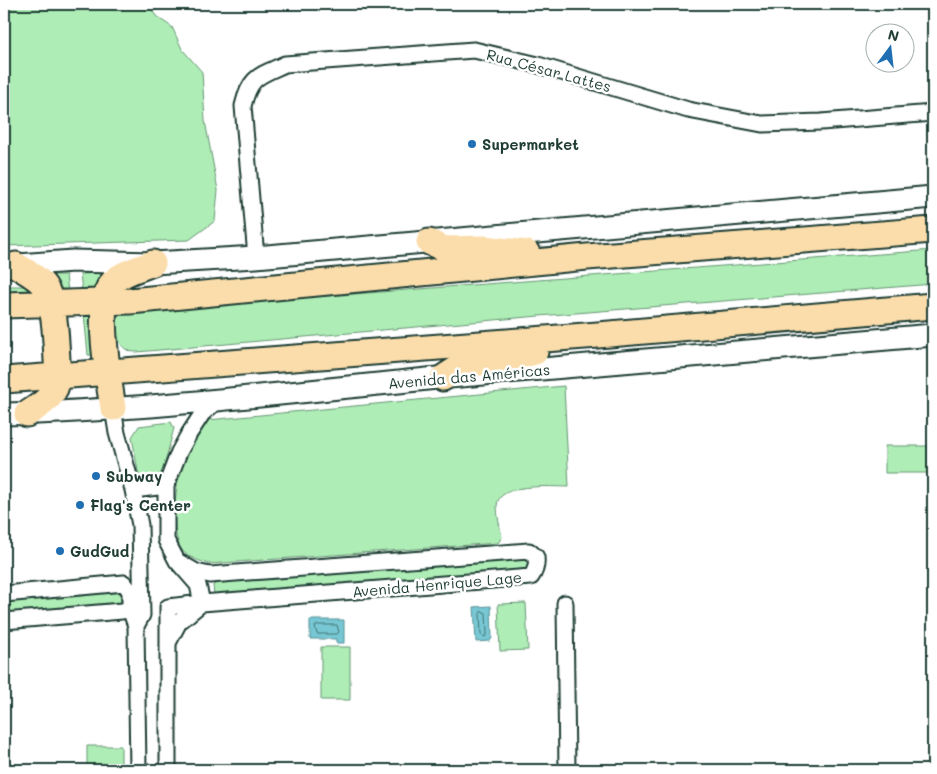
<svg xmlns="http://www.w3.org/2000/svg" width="937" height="774" font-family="Mali,sans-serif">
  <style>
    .green { fill: #aeedb5; stroke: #669574 }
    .water { fill: #78c7d4; stroke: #549094 }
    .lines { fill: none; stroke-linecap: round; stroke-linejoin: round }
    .shore { stroke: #437474; stroke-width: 1 }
    .minor-casing { stroke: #1f3d34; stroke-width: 19 }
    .secondary-casing { stroke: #1f3d34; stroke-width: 25 }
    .trunk-casing { stroke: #1f3d34; stroke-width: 29 }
    .minor { stroke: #fff; stroke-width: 15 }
    .secondary { stroke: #fff; stroke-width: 21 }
    .trunk { stroke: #fbddab; stroke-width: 25 }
    .poi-dot { fill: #1f6fb2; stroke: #fff; stroke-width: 2 }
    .labels { text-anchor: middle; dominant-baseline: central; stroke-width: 5; stroke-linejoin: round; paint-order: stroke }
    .street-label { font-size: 15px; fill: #1f3d34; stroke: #fff }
    .poi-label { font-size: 15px; font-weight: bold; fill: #1f3d34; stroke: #fff; text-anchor: start }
  </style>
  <rect width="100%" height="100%" fill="#fff"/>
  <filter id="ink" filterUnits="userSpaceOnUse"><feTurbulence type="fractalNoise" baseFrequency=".02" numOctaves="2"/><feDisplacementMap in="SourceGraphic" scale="10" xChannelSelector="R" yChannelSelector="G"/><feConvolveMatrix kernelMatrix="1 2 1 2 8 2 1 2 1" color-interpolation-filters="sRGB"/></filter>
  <g filter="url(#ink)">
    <path class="green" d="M4,4H147L157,17L172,27L182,49L202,72L205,121L218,190L215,221L189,240L4,246Z
      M933,250V284L539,316L137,352C115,352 117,330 115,314L117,312Z
      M104,273L94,291H82L80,274Z
      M53,275H66L68,292H64Z
      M4,286H23L33,290L34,294L4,295Z
      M92,313L94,355H88L84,314Z
      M564,386L569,487C552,487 497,482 497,506C497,516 500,527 502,537L498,543L209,564C200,561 188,558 182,550C168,533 177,472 185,451C190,440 200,429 208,420Z
      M171,422L174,428L160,482L140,483L132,437L139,426Z
      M885,446H933V473H885Z
      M521,558L528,561L526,570L217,596L214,594L213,586L215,583Z
      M120,592L121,603L4,613V601Z
      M526,603L528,650L500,651L498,604Z
      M321,647H350V700H321Z
      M87,746H121V768H87Z"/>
    <path class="water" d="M491,606L492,638L490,641L476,642L474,607Z
      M310,620H344V643H336V639H310Z"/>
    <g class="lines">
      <path class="shore" d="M482,611L486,613L487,634L485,637L481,635L480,614Z
        M318,625H337L339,632L337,634H317L315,627Z"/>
      <defs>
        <path id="minor" d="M256,257L243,106C250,76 259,76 285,64L474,50L538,65L688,110L762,124L821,122L933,113
          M113,408L117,433L133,490L140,525L142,615L136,626L130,609
          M133,490L166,486
          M4,594L124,583L130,591V609L122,611L4,621
          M565,603L567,770
          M136,626L138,770
          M169,641L179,622L202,603L198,585L177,561L166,540V486L179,452L189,434L202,414L219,399
          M168,770V607L202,603L531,577C536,570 537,565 536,557L529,551L210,575L196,572L177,561"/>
        <path id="secondary" d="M4,266L73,261L153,263L256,257L933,197
          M4,414C149,410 294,392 438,378C603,363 768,350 933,335"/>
        <path id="trunk" d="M429,242L445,249L483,248L527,253
          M16,265C25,271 38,277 44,286C57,305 56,354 58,377C56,397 42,404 27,414
          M4,305L130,301L587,257L933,230
          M443,378L457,369L472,364L509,359L535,352
          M4,380L598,335L933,306
          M113,408C109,381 94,303 112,283C121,273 140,268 153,263"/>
      </defs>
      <use href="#minor" class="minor-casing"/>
      <use href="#secondary" class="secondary-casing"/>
      <use href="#trunk" class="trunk-casing"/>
      <use href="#minor" class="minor"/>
      <use href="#secondary" class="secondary"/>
      <use href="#trunk" class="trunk"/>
    </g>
  </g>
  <g class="poi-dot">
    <circle cx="472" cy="144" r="5"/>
    <circle cx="96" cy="476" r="5"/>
    <circle cx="80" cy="505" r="5"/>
    <circle cx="60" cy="551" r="5"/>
  </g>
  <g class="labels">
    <g class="street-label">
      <text transform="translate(549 70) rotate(15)">Rua César Lattes</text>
      <text transform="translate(469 376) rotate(-5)">Avenida das Américas</text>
      <text transform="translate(437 584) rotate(-5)">Avenida Henrique Lage</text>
    </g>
    <g class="poi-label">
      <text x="482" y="144">Supermarket</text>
      <text x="106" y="476">Subway</text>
      <text x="90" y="505">Flag's Center</text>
      <text x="70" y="551">GudGud</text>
    </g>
  </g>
  <rect width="937" height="774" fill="none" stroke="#fff" stroke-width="20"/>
  <rect x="10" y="10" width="917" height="754" fill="none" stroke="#1f3d34" stroke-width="2" filter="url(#ink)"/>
  <g transform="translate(890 48) rotate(15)"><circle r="24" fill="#ffffff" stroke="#a5b1ae"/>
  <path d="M0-4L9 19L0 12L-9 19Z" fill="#1f6fb2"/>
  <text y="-8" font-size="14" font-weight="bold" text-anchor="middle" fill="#1f3d34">N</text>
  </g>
</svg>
